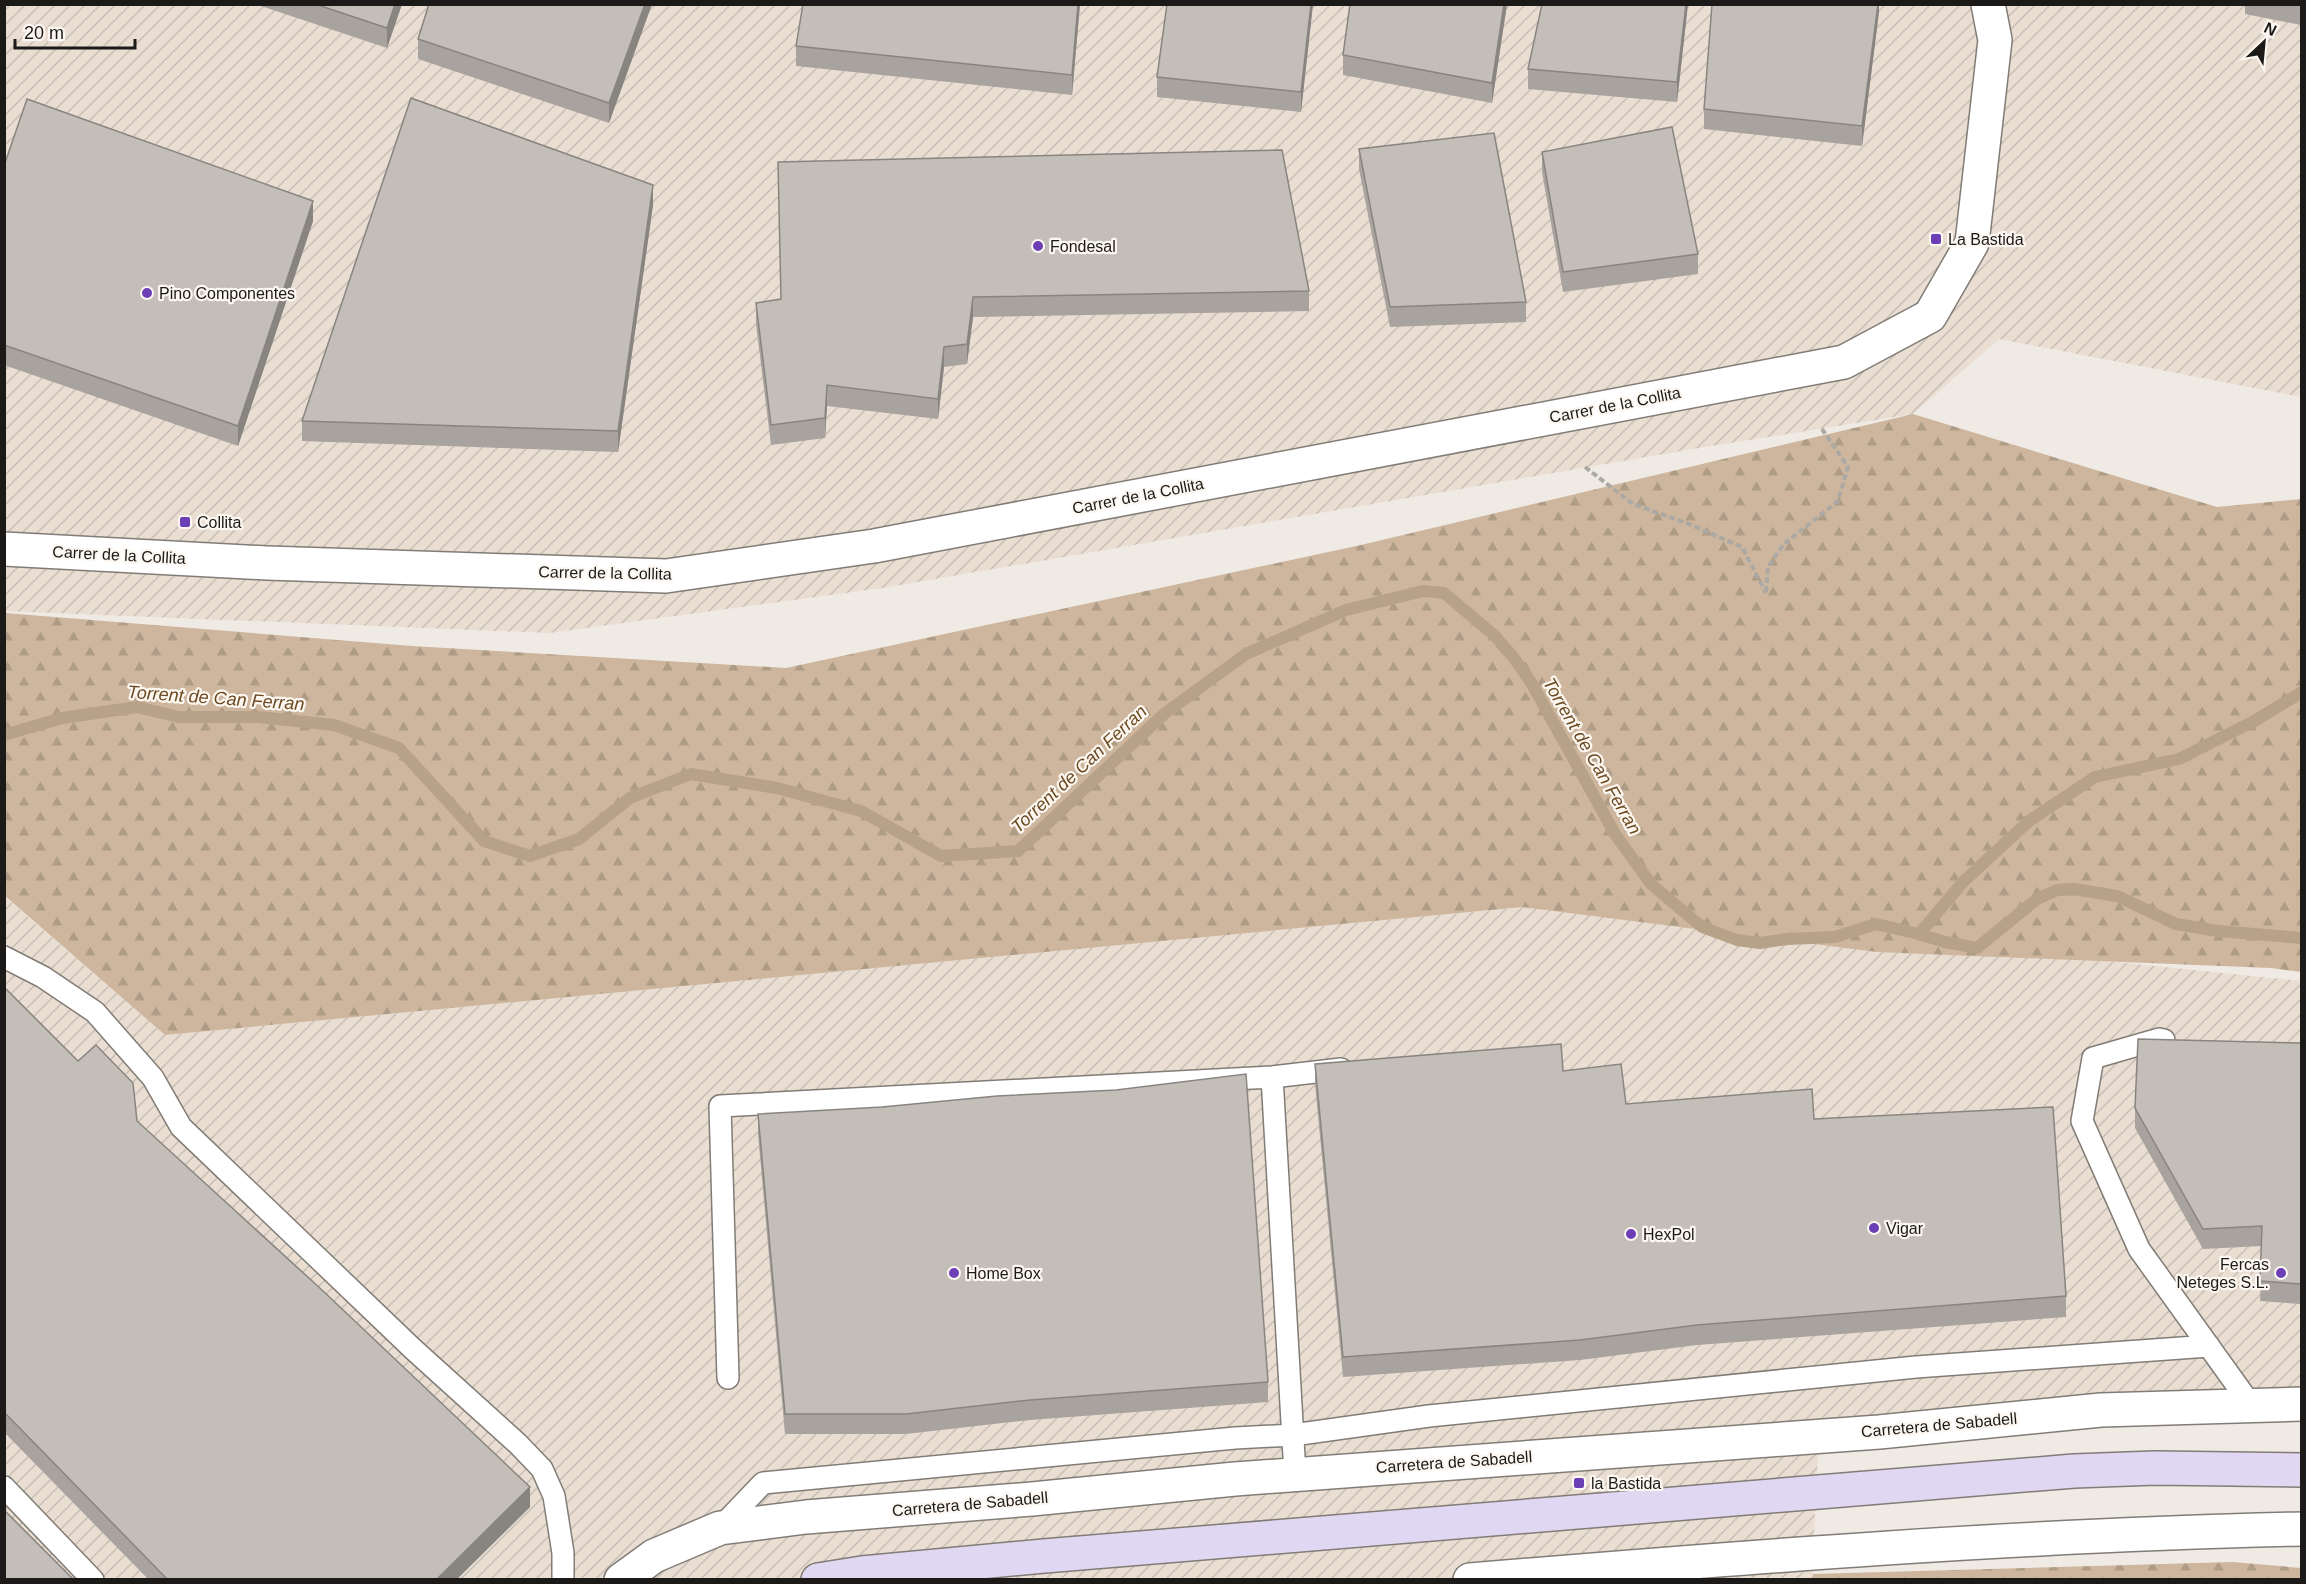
<svg xmlns="http://www.w3.org/2000/svg" width="2306" height="1584" font-family="Helvetica,sans-serif">
  <style>
    .industrial { fill: url(#industrial-furrows) }
    .forest { fill: url(#forest-firs) }
    .lines { fill: none; stroke-linecap: round; stroke-linejoin: round }
    .stream { stroke: #b8a189; stroke-width: 12 }
    .lane-casing { stroke: #817c76; stroke-width: 24 }
    .street-casing { stroke: #817c76; stroke-width: 36 }
    .secondary-casing { stroke: #817c76; stroke-width: 36 }
    .path { stroke: #aca8a3; stroke-width: 4; stroke-dasharray: 6 3; stroke-linecap: butt }
    .lane { stroke: #fff; stroke-width: 21 }
    .street { stroke: #fff; stroke-width: 33 }
    .secondary { stroke: #e0d7f3; stroke-width: 33 }
    .wall { fill: #a8a39e }
    .shaded-wall { fill: #888581 }
    .building { fill: #c3beb8; stroke: #888581; stroke-width: 1.5 }
    .poi-dot { fill: #6d3fb7; stroke: #fdf7f1; stroke-width: 2 }
    .labels { text-anchor: middle; dominant-baseline: central; stroke-width: 4.5; stroke-linejoin: round; paint-order: stroke }
    .poi-label { font-size: 16px; fill: #1c1a18; stroke: #fdf7f1; text-anchor: start }
    .street-label { font-size: 16px; fill: #1c1a18; stroke: #fdf7f1 }
    .water-label { font-size: 18px; font-style: italic; fill: #6c4a21; stroke: #fdf7f1 }
  </style>
  <defs>
    <pattern id="industrial-furrows" width="10" height="10" patternUnits="userSpaceOnUse" patternTransform="scale(1.5)"><rect width="10" height="10" fill="#eaded2"/><path d="M-1 1l2-2M0 10L10 0M9 11l2-2" fill="none" stroke="#c8beb4"/></pattern>
    <pattern id="forest-firs" width="22" height="20" patternUnits="userSpaceOnUse" patternTransform="scale(1.5)"><rect width="22" height="20" fill="#cdb69d"/><path d="M5 1l3.5 6h-7zM16 11l3.5 6h-7z" fill="#af9c86"/></pattern>
  </defs>
  <rect width="100%" height="100%" fill="#efeae4"/>
  <path class="industrial" d="M5,5H2301V397L1999,339L1913,414L1699,448L883,588L549,633L5,611Z
    M4,896L165,1035L1554,904L2301,981V1422L2262,1421L1819,1434L1812,1579H5Z"/>
  <path class="forest" d="M1913,414L2217,507L2301,499V972L2271,968L1877,952L1523,907L165,1035L5,896V613L412,646L786,668L1361,545Z
    M2233,1562L2301,1568V1579H1812L1813,1574Z"/>
  <g class="lines">
    <path class="stream" d="M4,735L62,718L137,707L179,717H258L334,725L399,748L484,841L530,856L579,839L630,798L691,774L777,788L861,811L941,856L1018,851L1164,714L1246,654L1346,610L1423,591L1444,593L1494,635L1514,658L1532,684L1615,834L1651,884L1702,927L1737,940L1760,943L1787,939L1835,937L1876,924L1919,934L1945,942L1977,948L2037,899L2057,890L2074,889L2117,896L2176,924L2218,931L2302,938
      M1919,934L1963,882L2029,821L2095,777L2179,759L2256,720L2302,692"/>
    <defs>
      <path id="lane" d="M4,957L43,977L95,1012L153,1078L181,1127L413,1349L518,1444L542,1469L554,1496L563,1553V1580
        M2164,1040L2159,1039L2093,1058L2082,1121L2139,1249L2251,1405
        M1272,1077L1295,1474
        M728,1378L720,1106L1272,1077L1341,1069
        M4,1487L93,1580
        M720,1528L763,1483L1235,1438L1293,1435L1429,1416L1916,1367L2209,1346"/>
      <path id="street" d="M4,549L267,563L666,576L874,546L1844,362L1930,316L1972,243L1995,40L1988,4
        M621,1580L654,1556L720,1528L806,1517L1032,1499L1235,1479L1879,1432L2101,1410L2302,1404
        M1470,1580C1747,1557 2024,1535 2302,1529"/>
      <path id="secondary" d="M818,1580L862,1573L1044,1556L2074,1471L2155,1468L2302,1470"/>
    </defs>
    <use href="#lane" class="lane-casing"/>
    <use href="#street" class="street-casing"/>
    <use href="#secondary" class="secondary-casing"/>
    <path class="path" d="M1585,467L1633,504L1689,524L1742,547L1766,593
      M1766,592L1768,567L1784,544L1838,501L1848,467L1822,429"/>
    <use href="#lane" class="lane"/>
    <use href="#street" class="street"/>
    <use href="#secondary" class="secondary"/>
  </g>
  <path class="wall" d="M255,4H402L387,48Z
    M652,4L609,123L418,59V39Z
    M1080,4L1072,95L796,66V46Z
    M1167,4H1313L1301,112L1157,97V77Z
    M1507,4L1492,103L1343,75V55Z
    M1688,4L1677,102L1528,89V69Z
    M1879,4V12L1862,146L1704,129V109Z
    M2245,4H2301V25L2245,14Z
    M1359,149L1526,302V322L1390,327L1359,169Z
    M1542,152L1698,254V274L1563,292L1542,172Z
    M4,166L313,221L238,446L4,365Z
    M653,205L618,452L302,441V421Z
    M1309,291V311L973,317L967,364L944,367L938,419L827,406L825,438L771,445L756,324V303L780,299Z
    M4,987L137,1121L530,1507L456,1580H149L4,1432Z
    M2301,1043V1304L2260,1301L2262,1246L2203,1249L2135,1128V1108Z
    M1315,1064L1563,1071L1626,1104L1814,1119L2066,1296V1317L1697,1345L1580,1360L1343,1377L1315,1084Z
    M758,1114L1268,1382V1402L1030,1420L906,1434H785L758,1134Z"/>
  <path class="shaded-wall" d="M395,4H402L387,48V28Z
    M645,4H652L609,123V103Z
    M1078,4H1080L1072,95V75Z
    M1311,4H1313L1301,112V92Z
    M1504,4H1507L1492,103V83Z
    M1686,4H1688L1677,102V82Z
    M1878,4H1879V12L1862,146V126Z
    M653,185V205L618,452V431Z
    M313,201V221L238,446V426Z
    M973,297V317L967,364V344Z
    M944,347V367L938,419V399Z
    M827,385V406L825,438V418Z
    M530,1487V1507L456,1580H436Z"/>
  <path class="building" d="M315,4H395L387,28Z
    M429,4H645L609,103L418,39Z
    M803,4H1078L1072,75L796,46Z
    M1167,4H1311L1301,92L1157,77Z
    M1350,4H1504L1492,83L1343,55Z
    M1542,4H1686L1677,82L1528,69Z
    M1712,4H1878L1862,126L1704,109Z
    M411,98L653,185L618,431L302,421Z
    M27,99L313,201L238,426L4,345V166Z
    M1672,127L1698,254L1563,272L1542,152Z
    M1494,133L1526,302L1390,307L1359,149Z
    M1282,150L1309,291L973,297L967,344L944,347L938,399L827,385L825,418L771,425L756,303L781,299L778,162Z
    M4,987L78,1061L96,1045L133,1083L137,1121L322,1290L530,1487L436,1580H168L4,1412Z
    M2138,1039L2301,1043V1284L2260,1281L2262,1226L2203,1229L2135,1108Z
    M1561,1044L1563,1071L1621,1064L1626,1104L1812,1089L1814,1119L2053,1107L2066,1296L1697,1325L1580,1340L1343,1357L1315,1064Z
    M1246,1074L1268,1382L1030,1400L906,1414H785L758,1114L882,1107L997,1096L1116,1090Z
    M4,1510L74,1580H4Z"/>
  <g class="poi-dot">
    <rect x="1930" y="233" width="12" height="12" rx="3"/>
    <circle cx="1038" cy="246" r="6"/>
    <circle cx="147" cy="293" r="6"/>
    <rect x="179" y="516" width="12" height="12" rx="3"/>
    <circle cx="1874" cy="1228" r="6"/>
    <circle cx="1631" cy="1234" r="6"/>
    <circle cx="954" cy="1273" r="6"/>
    <circle cx="2281" cy="1273" r="6"/>
    <rect x="1573" y="1477" width="12" height="12" rx="3"/>
  </g>
  <g class="labels">
    <g class="poi-label">
      <text x="1948" y="239">La Bastida</text>
      <text x="1050" y="246">Fondesal</text>
      <text x="159" y="293">Pino Componentes</text>
      <text x="197" y="522">Collita</text>
      <text x="1886" y="1228">Vigar</text>
      <text x="1643" y="1234">HexPol</text>
      <text x="2269" y="1264" text-anchor="end">Fercas<tspan x="2269" dy="18">Neteges S.L.</tspan></text>
      <text x="966" y="1273">Home Box</text>
      <text x="1591" y="1483">la Bastida</text>
    </g>
    <g class="street-label">
      <text transform="translate(1615 405) rotate(-11)">Carrer de la Collita</text>
      <text transform="translate(1138 496) rotate(-11)">Carrer de la Collita</text>
      <text transform="translate(119 555) rotate(3)">Carrer de la Collita</text>
      <text transform="translate(605 573) rotate(1)">Carrer de la Collita</text>
      <text transform="translate(1939 1425) rotate(-5)">Carretera de Sabadell</text>
      <text transform="translate(1454 1462) rotate(-4)">Carretera de Sabadell</text>
      <text transform="translate(970 1504) rotate(-5)">Carretera de Sabadell</text>
    </g>
    <g class="water-label">
      <text transform="translate(216 698) rotate(4)">Torrent de Can Ferran</text>
      <text transform="translate(1592 756) rotate(60)">Torrent de Can Ferran</text>
      <text transform="translate(1079 769) rotate(-43)">Torrent de Can Ferran</text>
    </g>
  </g>
  <rect width="2306" height="1584" fill="none" stroke="#1c1a18" stroke-width="12"/>
  <g transform="translate(2264 42) rotate(26)" stroke="#fdf7f1" stroke-width="4.5" paint-order="stroke">
  <path d="M0-4.5L10 22L0 15L-10 22Z" fill="#1c1a18"/>
  <text y="-9" font-size="16" font-weight="bold" text-anchor="middle" fill="#1c1a18">N</text>
  </g>
  <path d="M15 39v9h120v-9" fill="none" stroke="#1c1a18" stroke-width="3"/>
  <text x="24" y="39" font-size="18" fill="#1c1a18" stroke="#fdf7f1" stroke-width="4.5" paint-order="stroke">20 m</text>
</svg>
